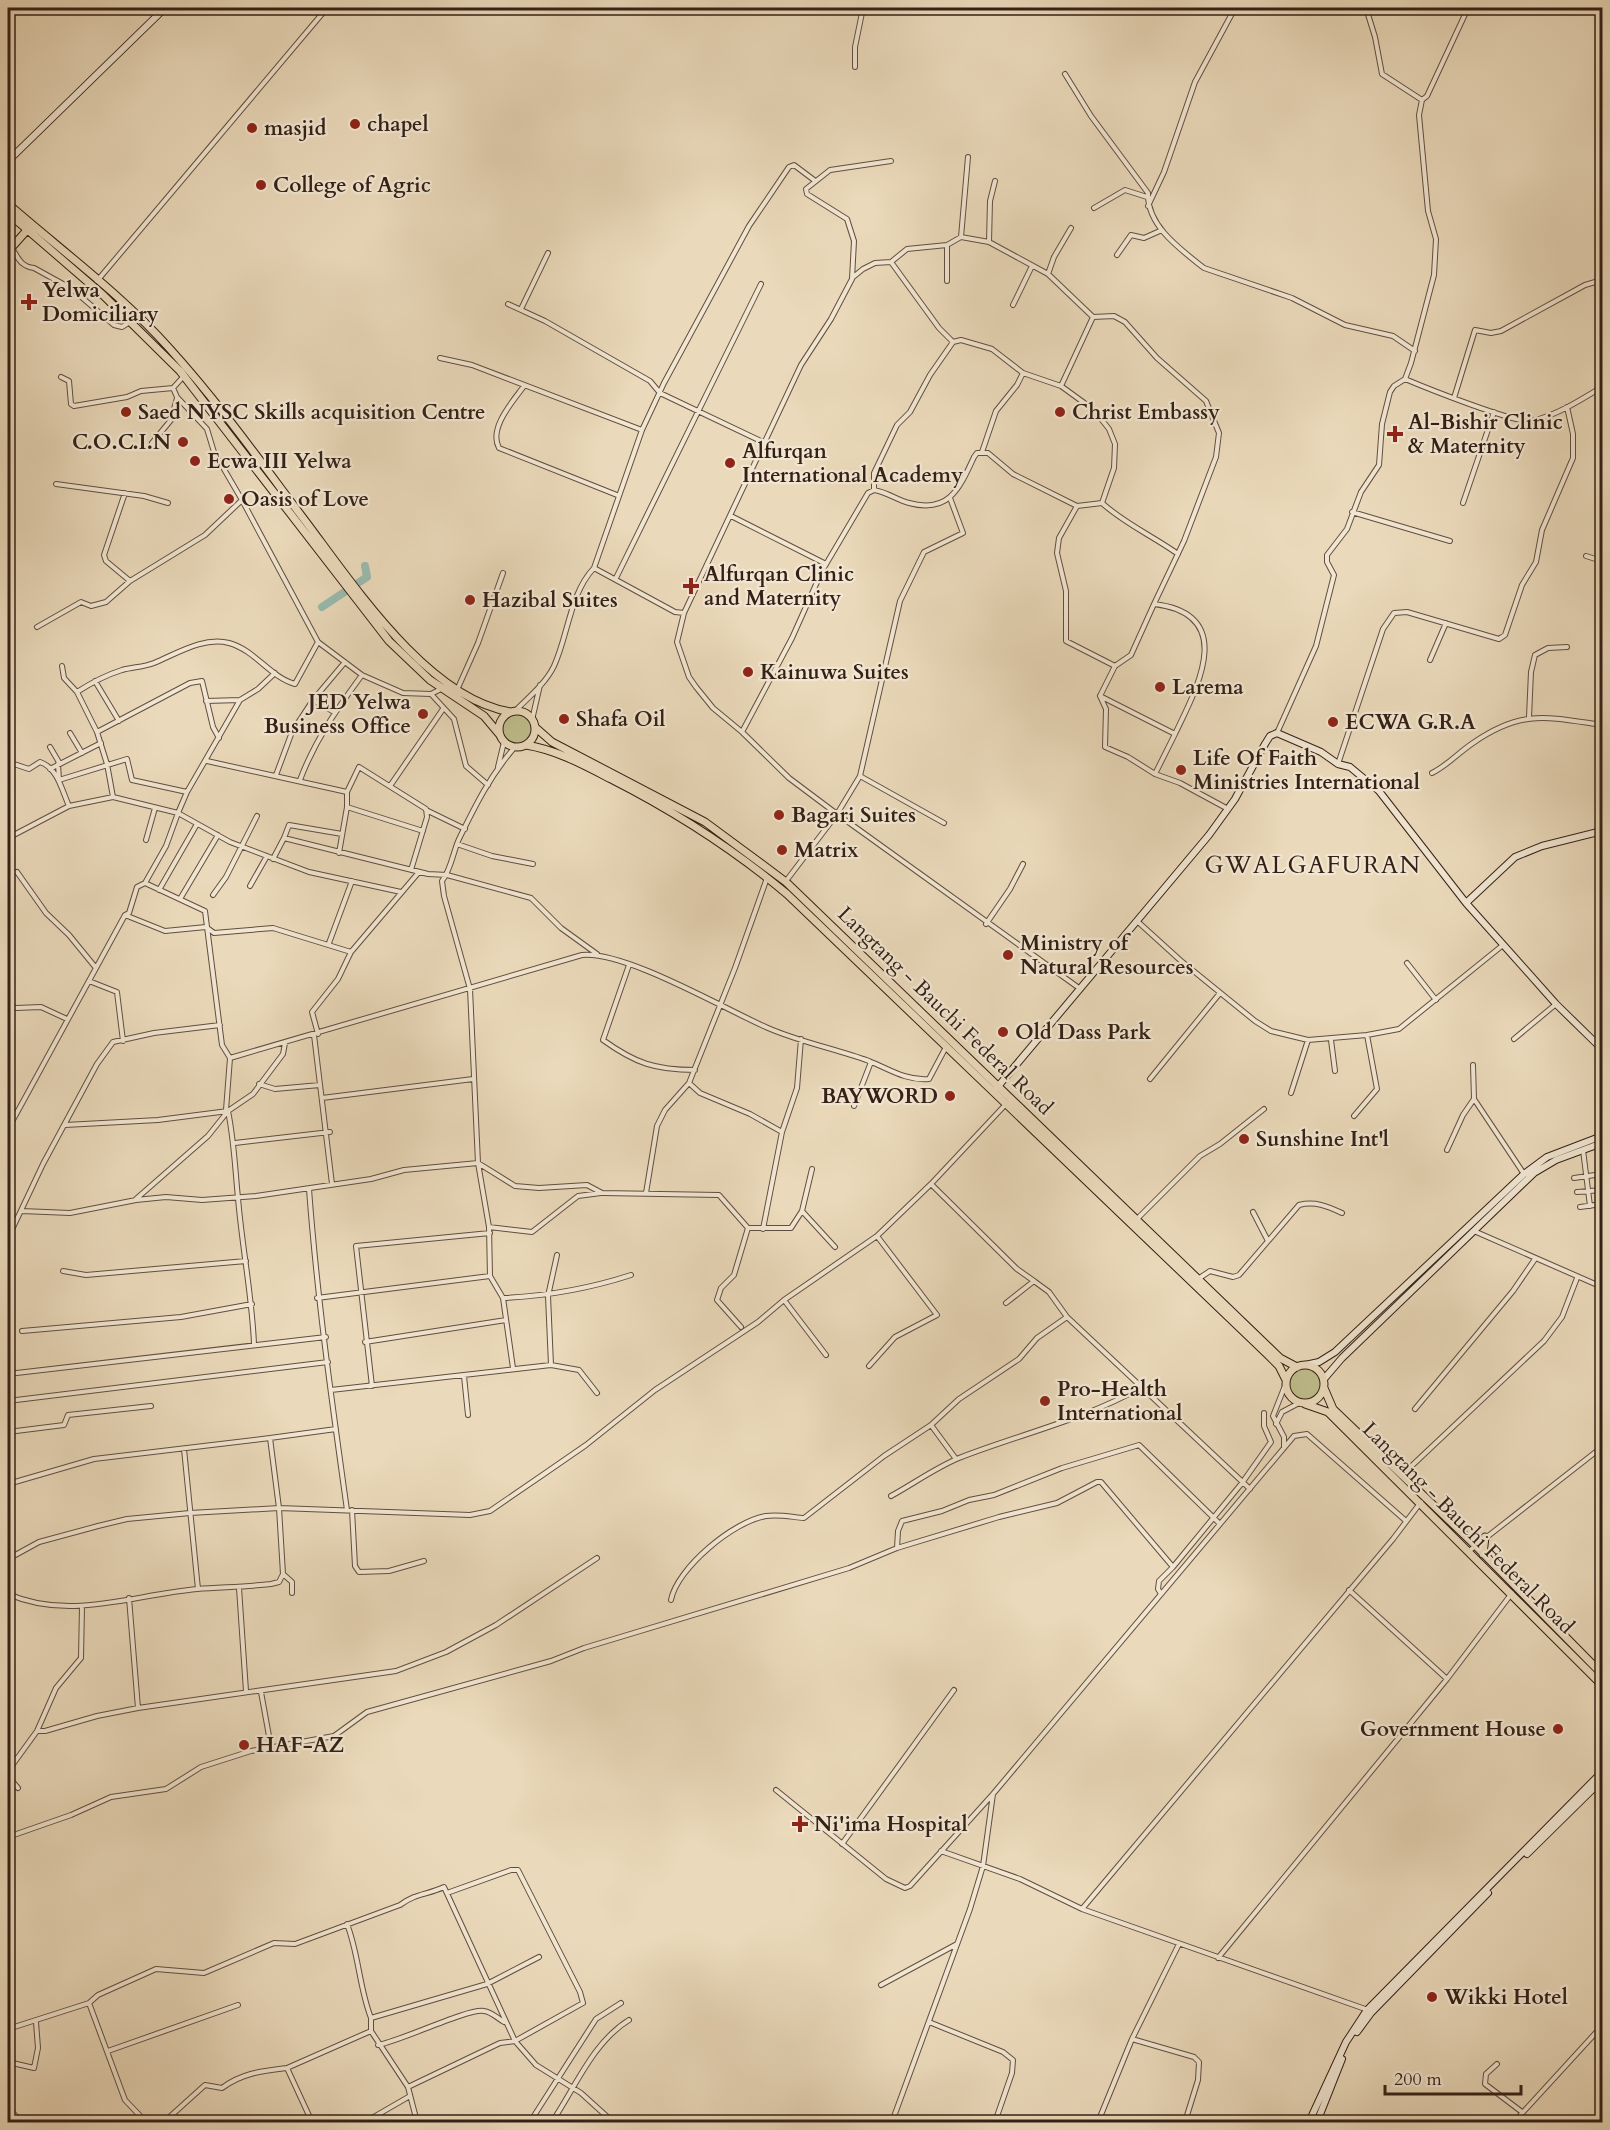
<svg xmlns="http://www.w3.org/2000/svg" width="1610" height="2130" font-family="Cardo,serif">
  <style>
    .green { fill: #bebd8b; stroke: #796e50; stroke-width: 1.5 }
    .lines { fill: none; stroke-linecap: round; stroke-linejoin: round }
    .river { stroke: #98baae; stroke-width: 8 }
    .street-casing { stroke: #624e3f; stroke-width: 6 }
    .secondary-casing { stroke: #342016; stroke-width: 8 }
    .primary-casing { stroke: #342016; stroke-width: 9 }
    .street { stroke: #f1e6d2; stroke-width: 4 }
    .secondary { stroke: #f1e6d2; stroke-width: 6 }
    .primary { stroke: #ead9ba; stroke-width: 7 }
    .poi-dot { fill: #8f2418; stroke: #f1e6d2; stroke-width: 2 }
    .labels { text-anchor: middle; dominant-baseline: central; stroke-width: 4.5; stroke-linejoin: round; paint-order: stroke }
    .poi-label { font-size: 21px; font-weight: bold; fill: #342016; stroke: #f1e6d2; text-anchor: start }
    .street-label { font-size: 21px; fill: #342016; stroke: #f1e6d2 }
    .quarter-label { font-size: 24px; letter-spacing: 1.5px; fill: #342016; stroke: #f1e6d2 }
  </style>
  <rect width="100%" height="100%" fill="#ead9ba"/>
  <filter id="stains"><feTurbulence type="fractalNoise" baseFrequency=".00333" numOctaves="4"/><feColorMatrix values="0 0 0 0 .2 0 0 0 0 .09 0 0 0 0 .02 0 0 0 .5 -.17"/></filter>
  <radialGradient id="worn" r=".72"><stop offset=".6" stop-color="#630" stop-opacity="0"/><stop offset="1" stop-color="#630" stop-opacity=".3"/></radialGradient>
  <path class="green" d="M501 729a16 16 0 1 1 32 0a16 16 0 1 1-32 0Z
    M1288 1384a17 17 0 1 1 34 0a17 17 0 1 1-34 0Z"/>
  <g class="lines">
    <path class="river" d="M322,607L367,577L365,566"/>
    <defs>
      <path id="street" d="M855,67V47L863,8
        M1065,74L1091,116L1148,193C1147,226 1180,249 1204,268L1292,298L1345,325L1393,336L1415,351
        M1422,100L1427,96L1468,8
        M1148,206L1164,172L1195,82L1235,8
        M1094,208L1125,190L1147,197
        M961,237L968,157
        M989,242L990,201L995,181
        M8,244C18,253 17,266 34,268L72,289L114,325L122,327L130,322
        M947,245V281
        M1117,255L1131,235L1144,238L1162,230
        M891,262L939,328L953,342
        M1048,274L1054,257L1071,228
        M852,278L863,269L875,263L891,262L907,249L947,245L961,237L989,242L1048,274L1093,317L1114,316L1125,322L1157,358L1206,401L1219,433L1216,457L1184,541L1154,604
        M97,281L327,8
        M508,304L545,321L650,381L660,393L765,443
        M1013,305L1032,266
        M521,309L548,253
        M440,358L472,365L642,430
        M61,377L69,381L71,404L74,406L127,397L141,391L173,388L183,377
        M1405,379C1424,387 1516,424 1532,421C1557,415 1581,400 1602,387
        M524,386C514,400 488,428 499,448L617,495
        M1061,386L1093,317
        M1454,398L1475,330L1491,333L1501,331L1585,285L1602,280
        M152,443L171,420L177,398
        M982,452L996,411L1017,385L1023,373
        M56,484L144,496L168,503
        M874,490V473L897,425L910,412L930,375L953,342L961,340L992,349L1023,373L1061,386L1094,410L1109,429L1115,444L1114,468L1102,503
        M125,493L104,555L106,561L130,581L205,535L242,500L214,452L207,429L177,397L173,388
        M950,498L963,533L924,552L900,601L860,776L837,814L1079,988
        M242,500L318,642L362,675L403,693L431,694L441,689
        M1463,503L1494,412
        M1077,506L1102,503C1125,524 1153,536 1178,554
        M1352,512L1450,541
        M731,516L826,564
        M1586,556L1602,561
        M594,568L675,612L684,613
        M616,578L761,284
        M37,627L81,602L91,606L106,602L130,581
        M1430,660L1446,623
        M62,666L64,678L77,692L97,732L107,764L113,797L178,813L166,846L145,883L205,911L222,1045L230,1058L582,955C626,951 724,1009 768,1028C800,1042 836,1049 869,1061C889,1069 906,1081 929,1079L946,1047
        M1115,666L1131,655L1154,604C1238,614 1197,688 1175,734
        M275,673L258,689L240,700L187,792L178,813L230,842L309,872L401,892
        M95,681L119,721
        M457,690L478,643L503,573
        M77,692C91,683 106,675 122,670C133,667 144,667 154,663C176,654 204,636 229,643C255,650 270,677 295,684L318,642
        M431,694L454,719L466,766L488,785
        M1100,696L1106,709L1105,747L1128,757L1155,774
        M313,700L334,712
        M206,701L240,700
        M515,711C528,698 546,683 554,666C568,636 570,593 594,568L642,430L664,383L749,226L789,167L794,165L814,180
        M1529,717L1531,672L1535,655L1548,648L1567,647
        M532,720L540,685
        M97,732L190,683L202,681L213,727L219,738
        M742,732L792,638L822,571L868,493L874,490C887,492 897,500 909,503C950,514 960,487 974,457L977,453H988L1013,474L1077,506L1059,538L1057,553L1066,591V641L1115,666L1100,696L1175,734L1155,774L1180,783L1228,809
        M70,733L82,753
        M1277,733L1316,646L1334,575L1327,562V555L1347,529L1361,492L1379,465L1382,424L1390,392L1394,386L1405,379L1411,363L1434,275L1436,239L1428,211L1419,115L1422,100L1382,74L1375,37L1366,8
        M50,747L60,764
        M515,747C491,774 475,806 459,839C453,852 451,870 442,881L444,896L470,989L478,1163L489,1227L490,1276L503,1298C548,1296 588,1289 631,1275
        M207,761L347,792
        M8,762L29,769L40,762C58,768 62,791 69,806
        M58,764L59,780L127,759L132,780L187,792
        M1338,764L1383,629L1394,613L1407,612L1499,639L1505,635L1522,585L1536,562L1542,530L1573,458V434L1567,407
        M498,767L504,742
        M50,769L101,743
        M1432,773C1448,765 1458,753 1473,743C1522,709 1547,717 1602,725
        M276,775L292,732L313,700L345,662
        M860,776L944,823
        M300,780C315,740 337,709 362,675
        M390,786L443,709
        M347,807L423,831
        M426,810L465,829
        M1597,832L1602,805
        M8,838L69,806L113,797
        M284,838L289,825L342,834
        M146,840L155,808
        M457,844L492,856L533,864
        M339,853L347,807V792L359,767L426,809L427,817L411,870
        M273,859L284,838L428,874L447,875L531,898L561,928L597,954
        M17,872L46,913L69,935L96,968
        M786,881L837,814L789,778L742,732L713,708L696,687L689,677L677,642L684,613L801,365L831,319L852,279L854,241L847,219L807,194L806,189L830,170L891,161
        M250,886L267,856
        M159,890L197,824
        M213,895L226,877L257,816
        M180,899L218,835
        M125,915L129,913L137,887L145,883
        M1137,921L1180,960L1255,1021L1271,1031L1308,1040L1367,1035L1399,1029L1503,945
        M986,924L1010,889L1023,864
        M329,943L352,881
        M1407,963L1436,1000
        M629,965L603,1040C635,1063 655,1070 695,1070
        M89,981L117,992L123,1041
        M8,1005L16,1008L41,1007L67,1019
        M318,1034L312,1012L338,979L351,952L419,872
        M314,1035L332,1184
        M1514,1039L1556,1004
        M1331,1040L1335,1071
        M1473,1065L1474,1099L1524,1174
        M1150,1079L1220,993
        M689,1083L700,1093L750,1114L782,1132
        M259,1084L275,1089L320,1085
        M1291,1093L1308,1040
        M322,1098L473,1079
        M854,1106L871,1062
        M226,1110L230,1058
        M1354,1116L1377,1089L1367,1035
        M65,1125L158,1120L228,1111C234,1140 235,1168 238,1198C242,1247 252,1295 254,1344
        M8,1129L125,915L165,931L206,927L214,933L273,928L351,952
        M235,1143L330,1132
        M1447,1150L1463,1115L1474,1099
        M1583,1150L1590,1206
        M1574,1178L1602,1174
        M931,1184L1017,1269L1034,1281
        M309,1189C317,1297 332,1403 347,1510
        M1577,1192L1602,1190
        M646,1193L657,1126L665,1110L689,1083L735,968L767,878
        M136,1199L208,1136L228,1111L253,1094L283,1054L285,1043
        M1580,1207L1602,1204
        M22,1211L70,1213L136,1200L166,1197L202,1200L256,1196L371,1179L404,1170L478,1163L515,1186L539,1188L587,1185L602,1193L719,1195L748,1228H791L802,1211L835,1247
        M802,1211L812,1169
        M1253,1212L1268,1241
        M1137,1219L1200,1156L1220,1144L1264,1109
        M489,1227L532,1232L578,1196L601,1193
        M763,1229L782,1132L797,1088L801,1039
        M1474,1231L1602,1287
        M8,1238L43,1164L97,1064L113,1042L154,1033L220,1025
        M557,1255L548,1296L551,1365L579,1370L597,1393
        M63,1271L86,1275L246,1261
        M1198,1279L1210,1271L1233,1277L1239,1275L1299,1205C1315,1201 1327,1206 1342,1213
        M317,1298L490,1276
        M503,1298L513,1368
        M784,1300L826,1355
        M1006,1303L1034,1281L1049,1292L1067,1317L1250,1489
        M741,1327L717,1300L721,1288L734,1275L748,1228
        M22,1331L181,1317L252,1304
        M365,1342L506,1320
        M869,1366L895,1337L937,1315L877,1236L931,1184L1006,1104
        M8,1374L326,1337
        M464,1376L468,1415
        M372,1386L356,1246L490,1233
        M331,1390L551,1365
        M8,1401L328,1362
        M1415,1409L1513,1291L1535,1259
        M1276,1424L1282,1412L1299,1403
        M8,1432L64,1425L68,1415L151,1406
        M270,1438L336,1429
        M1284,1448V1437L1273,1416L1286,1383
        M184,1449L198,1589
        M956,1459L931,1425L959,1399L1019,1359L1037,1338L1067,1317
        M1402,1475L1544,1341L1562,1317L1577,1278
        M8,1484L94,1459L270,1438L279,1508L283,1574L279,1582L271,1584C246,1587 222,1587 197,1589C132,1595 70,1621 8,1594
        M891,1496C913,1484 935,1468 959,1458C1020,1434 1084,1420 1142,1387
        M352,1510L355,1566L359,1572L389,1571L424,1561
        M897,1548L898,1531L902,1521L942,1511L969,1500L994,1495L1062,1468L1139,1445L1220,1524
        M1469,1551L1602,1447
        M8,1559L39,1542L98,1526L127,1519L190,1513L279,1508L470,1515L490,1511L544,1474L586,1445L655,1390L758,1322L784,1300L877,1236
        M1173,1567L1242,1483L1271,1442L1264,1426V1413
        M283,1574L292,1582V1593
        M239,1588L246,1691
        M1349,1590L1447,1679
        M129,1598L138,1708
        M671,1600C677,1568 734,1521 766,1516C778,1514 792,1517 804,1518L884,1456L931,1425
        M8,1608L13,1596
        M261,1692L271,1747
        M37,1731H45L97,1716L138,1708L396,1671L446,1652L496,1625L597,1558
        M8,1771L37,1731L56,1688L81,1658L82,1606
        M8,1776L18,1788
        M776,1790L886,1879L905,1888L910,1886L993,1794L1294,1436L1307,1434L1406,1521
        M8,1837L71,1815L111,1797L166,1789L201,1767L251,1751L334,1736L367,1712L551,1661L584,1648L849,1568L897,1548L999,1517L1057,1503L1097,1482H1101L1173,1567L1159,1581L1158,1589L1161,1594
        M842,1844L954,1690
        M941,1851L1020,1879L1082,1909L1368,2010
        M1082,1909L1393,1539L1421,1502
        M347,1924C359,1955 359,1987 371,2018
        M1218,1958L1447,1679L1512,1593
        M881,1985L957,1944
        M89,2003L98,1995L156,1969L204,1973L274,1943L295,1944L400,1905C416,1893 427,1895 444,1887L515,2041L536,2065L581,2093L613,2122
        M929,2022L1003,2052L1013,2060L1012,2073L995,2122
        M8,2029L89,2003L125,2100L146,2122
        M1132,2039L1194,2057L1199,2062L1198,2080L1185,2122
        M378,2045C401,2041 468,2008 484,2011C492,2012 497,2018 504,2022
        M108,2051L238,2005
        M8,2062L34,2068L38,2048L36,2022
        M1497,2064L1486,2074L1485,2084L1522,2112
        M287,2068L371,2031
        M408,2087L500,2043L515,2041L583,2003L580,1992L518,1870H511L447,1893
        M8,2108L22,2122
        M164,2122L205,2085L222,2088C242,2073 262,2071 287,2068L312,2122
        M365,2122L410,2096
        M417,2122L408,2087L371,2031V2018L487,1984L539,1957
        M530,2122L596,2019L621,2003
        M552,2122C575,2088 593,2042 629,2020
        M892,2122L970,1909L983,1866L993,1794
        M1098,2122L1132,2039L1179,1944
        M1514,2122L1602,2026"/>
      <path id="secondary" d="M8,161L165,8
        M1466,903L1515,857L1542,846L1602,831
        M995,1090L1209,835L1235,799L1265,744L1270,736L1277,733L1321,752L1338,764L1350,767L1379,791L1466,903L1556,1004L1602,1049
        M1305,1365L1319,1362L1335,1352L1524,1174L1547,1157L1602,1136
        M1324,1379L1342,1358L1534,1173L1556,1160L1602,1143
        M1527,1854L1602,1780
        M1357,2032L1371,2013L1488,1893
        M1309,2122L1346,2042L1367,2010L1602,1772
        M1317,2122L1342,2059"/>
      <path id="primary" d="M8,204C62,251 122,295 170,349C217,401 258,458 300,514C349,578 426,699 511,712
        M8,213L103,295L180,371L389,641L430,680L484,716L500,735
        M12,247L28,229
        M499 729a18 18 0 1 1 36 0a18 18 0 1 1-36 0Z
        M535,727L552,742L705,822L786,882L1280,1358L1297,1367
        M526,745C557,750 584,765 611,779C676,812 731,847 787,894L1267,1354L1279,1366L1286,1380
        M1286 1384a19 19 0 1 1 38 0a19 19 0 1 1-38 0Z
        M1324,1388L1333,1409L1475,1545L1602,1674
        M1305,1404L1328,1412L1602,1685
        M1483,1554L1485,1537"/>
    </defs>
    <use href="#street" class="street-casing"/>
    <use href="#secondary" class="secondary-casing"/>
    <use href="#primary" class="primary-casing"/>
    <use href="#street" class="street"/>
    <use href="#secondary" class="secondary"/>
    <use href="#primary" class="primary"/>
  </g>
  <g class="poi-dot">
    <circle cx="355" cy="124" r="6"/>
    <circle cx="252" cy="128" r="6"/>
    <circle cx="261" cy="185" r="6"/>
    <path d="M26 293h6v6h6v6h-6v6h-6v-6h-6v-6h6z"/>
    <circle cx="126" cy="412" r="6"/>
    <circle cx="1060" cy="412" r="6"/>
    <path d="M1392 425h6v6h6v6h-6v6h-6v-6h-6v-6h6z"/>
    <circle cx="183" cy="442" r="6"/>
    <circle cx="195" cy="461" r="6"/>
    <circle cx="730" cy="463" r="6"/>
    <circle cx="229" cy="499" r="6"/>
    <path d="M688 577h6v6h6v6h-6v6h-6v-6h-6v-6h6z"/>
    <circle cx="470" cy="600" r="6"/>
    <circle cx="748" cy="672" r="6"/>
    <circle cx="1160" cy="687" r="6"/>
    <circle cx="423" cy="714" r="6"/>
    <circle cx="564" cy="719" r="6"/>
    <circle cx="1333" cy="722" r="6"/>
    <circle cx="1181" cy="770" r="6"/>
    <circle cx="779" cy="815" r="6"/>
    <circle cx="782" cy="850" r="6"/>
    <circle cx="1008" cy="955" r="6"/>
    <circle cx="1003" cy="1032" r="6"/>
    <circle cx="950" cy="1096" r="6"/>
    <circle cx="1244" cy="1139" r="6"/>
    <circle cx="1045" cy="1401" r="6"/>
    <circle cx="1558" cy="1729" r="6"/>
    <circle cx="244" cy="1745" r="6"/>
    <path d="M797 1815h6v6h6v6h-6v6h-6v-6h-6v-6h6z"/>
    <circle cx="1432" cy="1997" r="6"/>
  </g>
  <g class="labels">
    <g class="poi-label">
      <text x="367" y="124">chapel</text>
      <text x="264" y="128">masjid</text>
      <text x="273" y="185">College of Agric</text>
      <text x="42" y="290">Yelwa<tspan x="42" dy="24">Domiciliary</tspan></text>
      <text x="138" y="412">Saed NYSC Skills acquisition Centre</text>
      <text x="1072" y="412">Christ Embassy</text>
      <text x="1408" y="422">Al-Bishir Clinic<tspan x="1408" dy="24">&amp; Maternity</tspan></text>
      <text x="171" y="442" text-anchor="end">C.O.C.I.N</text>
      <text x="742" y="451">Alfurqan<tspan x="742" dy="24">International Academy</tspan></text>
      <text x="207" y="461">Ecwa III Yelwa</text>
      <text x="241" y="499">Oasis of Love</text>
      <text x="704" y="574">Alfurqan Clinic<tspan x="704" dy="24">and Maternity</tspan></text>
      <text x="482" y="600">Hazibal Suites</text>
      <text x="760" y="672">Kainuwa Suites</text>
      <text x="1172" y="687">Larema</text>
      <text x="411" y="702" text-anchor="end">JED Yelwa<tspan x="411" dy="24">Business Office</tspan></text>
      <text x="576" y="719">Shafa Oil</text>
      <text x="1345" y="722">ECWA G.R.A</text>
      <text x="1193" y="758">Life Of Faith<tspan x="1193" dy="24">Ministries International</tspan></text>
      <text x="791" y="815">Bagari Suites</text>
      <text x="794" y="850">Matrix</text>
      <text x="1020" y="943">Ministry of<tspan x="1020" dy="24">Natural Resources</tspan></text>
      <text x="1015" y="1032">Old Dass Park</text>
      <text x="938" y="1096" text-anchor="end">BAYWORD</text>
      <text x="1256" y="1139">Sunshine Int'l</text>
      <text x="1057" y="1389">Pro-Health<tspan x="1057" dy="24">International</tspan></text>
      <text x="1546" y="1729" text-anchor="end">Government House</text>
      <text x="256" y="1745">HAF-AZ</text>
      <text x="814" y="1824">Ni'ima Hospital</text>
      <text x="1444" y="1997">Wikki Hotel</text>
    </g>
    <g class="street-label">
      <text transform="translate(945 1011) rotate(44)">Langtang - Bauchi Federal Road</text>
      <text transform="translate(1468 1528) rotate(45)">Langtang - Bauchi Federal Road</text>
    </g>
    <g class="quarter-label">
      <text x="1313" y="865">GWALGAFURAN</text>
    </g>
  </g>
  <rect width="1610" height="2130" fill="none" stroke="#ead9ba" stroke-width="30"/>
  <rect x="9" y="9" width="1592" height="2112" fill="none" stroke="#342016" stroke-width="3"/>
  <rect x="15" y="15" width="1580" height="2100" fill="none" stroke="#342016" stroke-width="1.5"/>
  <path d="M1385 2085v9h136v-9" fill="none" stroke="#342016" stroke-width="3"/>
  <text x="1394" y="2085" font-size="18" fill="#342016" stroke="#f1e6d2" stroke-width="4.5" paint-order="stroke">200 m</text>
  <rect width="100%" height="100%" filter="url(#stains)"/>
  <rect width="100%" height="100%" fill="url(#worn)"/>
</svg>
